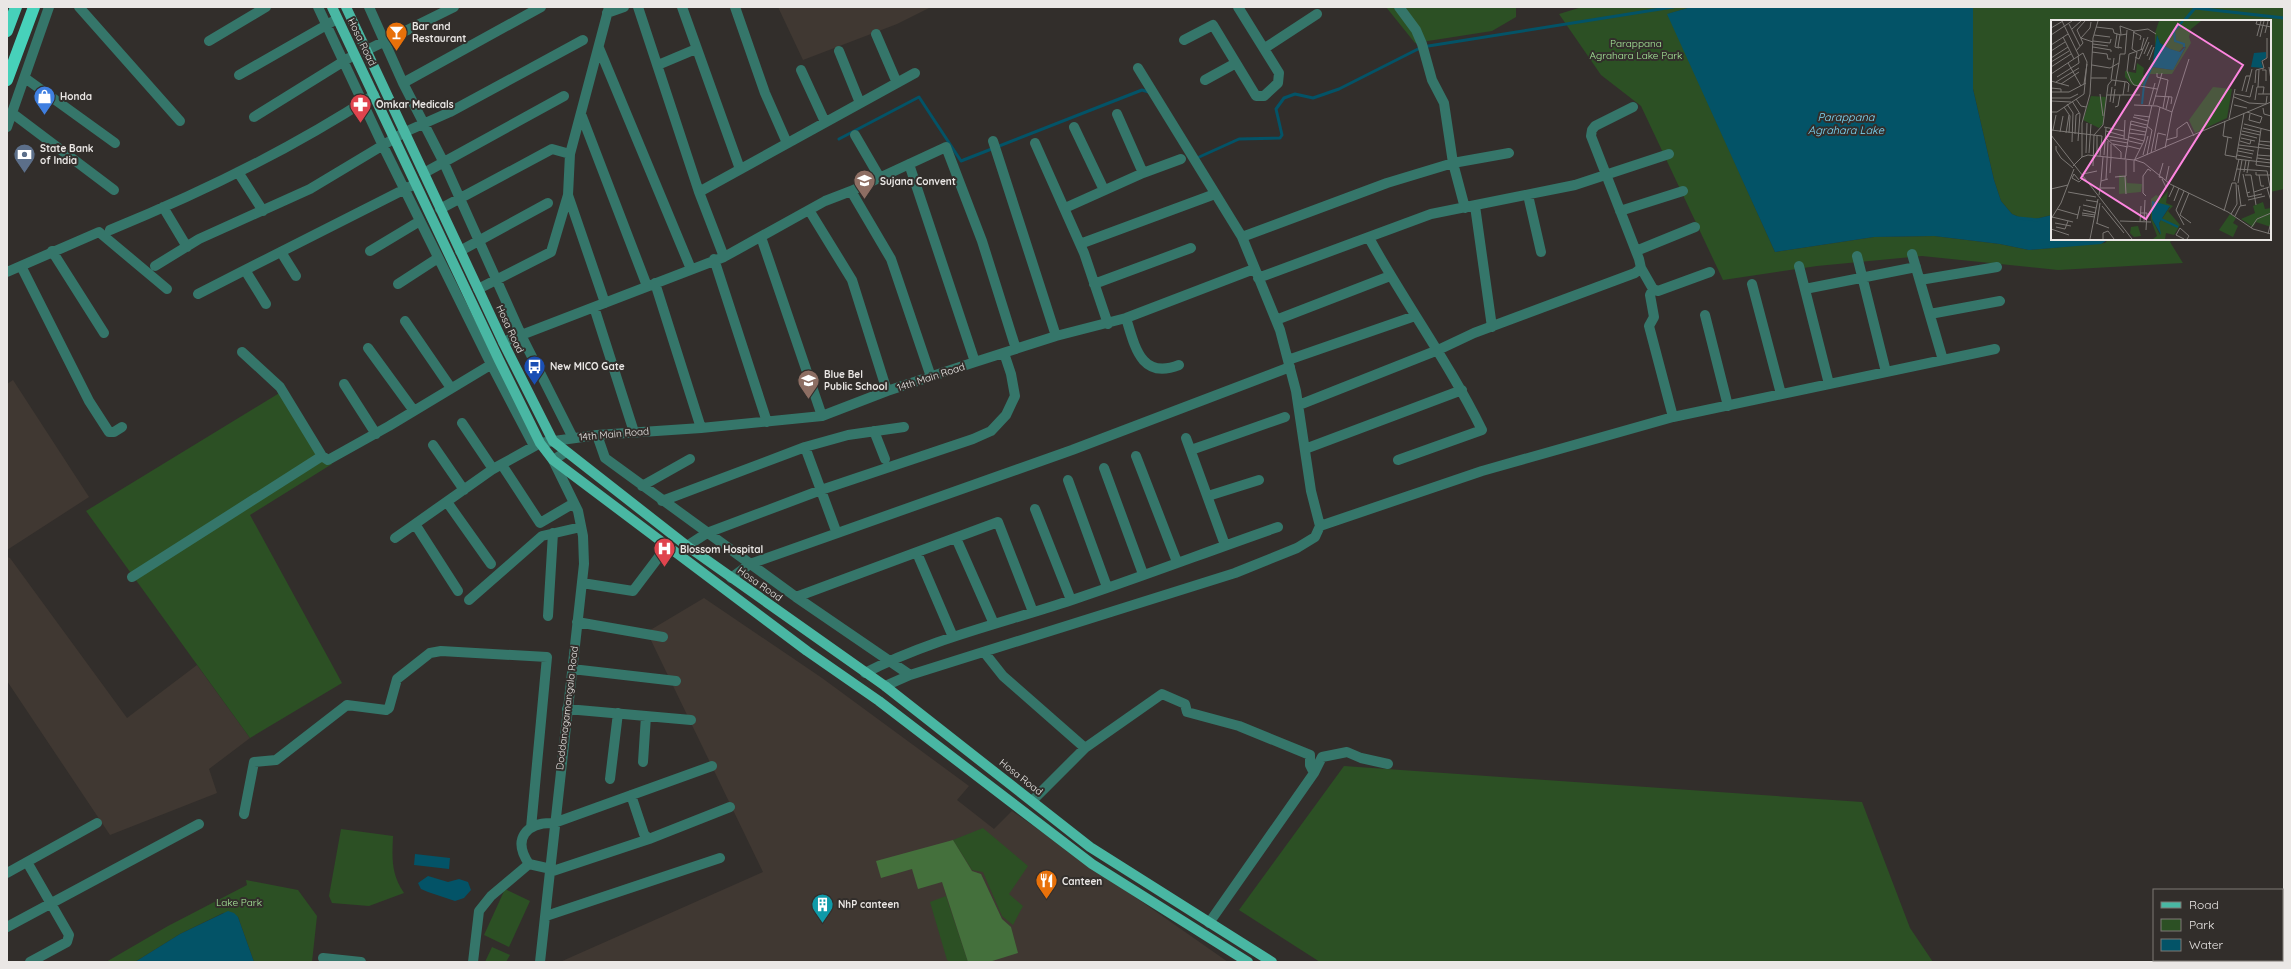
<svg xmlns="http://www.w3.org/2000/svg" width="2291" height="969" font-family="Quicksand,sans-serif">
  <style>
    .built { fill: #403832 }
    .green { fill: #2c5024 }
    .forest { fill: #44703c }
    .water { fill: #035367 }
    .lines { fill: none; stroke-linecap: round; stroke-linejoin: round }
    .stream { stroke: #035367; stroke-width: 3 }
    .minor { stroke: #35766a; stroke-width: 10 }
    .major { stroke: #49b7a3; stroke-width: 10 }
    .highway { stroke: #47d1ba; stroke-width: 12 }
    .labels { text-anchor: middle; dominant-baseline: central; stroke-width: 4; stroke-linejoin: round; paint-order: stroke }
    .poi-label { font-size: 10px; font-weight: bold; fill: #eae7e5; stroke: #322e2b; text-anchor: start }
    .street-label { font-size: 10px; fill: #eae7e5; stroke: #322e2b }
    .park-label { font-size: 10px; fill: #a7e89a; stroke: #322e2b }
    .water-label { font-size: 11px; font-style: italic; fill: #80ddfd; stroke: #322e2b }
    .inset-river { fill: none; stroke: #035367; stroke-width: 2 }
    .inset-road { fill: none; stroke: #7c7875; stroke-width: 1 }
    .view { fill: #fe86e0; fill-opacity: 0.15; stroke: #fe86e0; stroke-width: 2 }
    .inset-edge { fill: none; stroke: #eae7e5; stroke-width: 2 }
  </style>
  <rect width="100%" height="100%" fill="#322e2b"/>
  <path class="built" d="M778,7H931L897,24L803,60Z
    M13,380L89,497L7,550V384Z
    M7,557L10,558L127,718L197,665L250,738L209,769L217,793L110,835L7,681Z
    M704,598L822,678L969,786L957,800L994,829L1012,811L1228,962H560L763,872L647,632Z"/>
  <path class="green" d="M1386,7H1516V17L1492,31L1415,43Z
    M1582,7H1691L1668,14L1775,252L1874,237L1934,236L2000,244L2029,250L2105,243L2109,239H2174L2170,242L2183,263L2058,270L1922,256L1817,266L1723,280L1641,106L1601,75L1559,14Z
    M1973,7H2284V189L2270,192V21H2052V215L2031,220L2024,219L2012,214L2001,201L1994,180L1973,89Z
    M286,389L332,464L250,515L342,683L250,738L86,511Z
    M1344,766L1862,802L1910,928L1933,962H1320L1239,910Z
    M983,828L1028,866L1009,894L1023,906L1013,925L1002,916L983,872L972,870L953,840Z
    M341,829L393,836C392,858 391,874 404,893L369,906L332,903L329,896Z
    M246,880L298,890L317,916L312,962H254L238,917L223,913L180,934L135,962H106L168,926L247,885Z
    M505,889L530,901L509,947L484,935Z
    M946,896L968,962H951L947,960L930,902Z
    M492,947L510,955L506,962H485Z"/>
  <path class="forest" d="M953,840L972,871L981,874L1002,919L1011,927L1018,953L989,962H968L942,882L918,889L912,869L881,878L876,861Z"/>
  <path class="water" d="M1691,7H1973V89L1994,180L2001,201L2012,214L2024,219L2031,220L2052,215V239H2109L2101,244L2029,250L2000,244L1934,236L1874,237L1775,252L1667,14Z
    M415,854L450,858L449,869L414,865Z
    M428,876L448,882L459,879L468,882L471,890L464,898L455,901L428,892L421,889L418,883Z
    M228,911L234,913L238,917L254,962H135L180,934Z"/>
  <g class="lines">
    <path class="stream" d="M2184,21L2195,8L2284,18
      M839,139L919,97L961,161L1142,90L1149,92
      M1197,158L1239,139L1280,138L1282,135L1276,109L1284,98L1295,94L1313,98L1339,89L1422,47L1673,7
      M2018,218L2038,220"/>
    <path class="minor" d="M79,7L180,121
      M318,7L383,146L491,364L534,446
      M369,7L403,83L444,163L523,339L573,438
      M638,7L699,192L724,257
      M682,7L740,169
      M735,7L765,93L787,143
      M1399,7L1416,30L1422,44L1432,80L1444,103L1453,163L1465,208
      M607,13L624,7
      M876,34L897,83
      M1184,40L1213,25L1256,96H1264L1278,83L1279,73L1238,7
      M209,41L266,7
      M599,48L691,269
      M1265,48L1317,14
      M367,50L454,7
      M839,51L860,103
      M658,65L696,49
      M801,70L825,122
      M239,75L337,19
      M25,78L115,143
      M1205,80L1236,63
      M403,83L541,7
      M12,113L114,190
      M581,114L647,286
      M1117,114L1143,173
      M254,117L349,58
      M7,127L49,7
      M1074,127L1104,190
      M855,135L880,178
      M993,141L1056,336
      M1035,143L1084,253L1108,324
      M909,164L975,362
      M238,172L263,211
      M424,173L564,96
      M851,191L891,259L931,377
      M699,192L915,73
      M568,195L605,303
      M1528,195L1541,252
      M1475,206L1492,327
      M163,207L187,247
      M1065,208L1143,173L1181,159
      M440,209L552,149L570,154
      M809,210L852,280L887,391
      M1620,211L1683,191
      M110,230C201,193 291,149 374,95
      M761,237L822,416
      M1242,237L1387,183L1453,163L1509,153
      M1369,238C1405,303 1449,363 1482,430L1398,460
      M1080,244L1215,194
      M52,251L104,333
      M370,251L420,221
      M460,251L548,203
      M1636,251L1695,227
      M281,252L296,276
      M1912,254L1943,360
      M1857,256L1886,372
      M714,259L767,422
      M21,266L89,401L109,432H114L122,427
      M155,266L199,239L310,189L405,132L450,112L583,40
      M1799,266L1829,384
      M1641,268L1653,289L1658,291L1710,272
      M245,270L411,186
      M7,272L99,232L167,289
      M1258,278L1431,214L1575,185L1669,154
      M1920,280L1997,267
      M655,283L701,428
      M398,284L438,258
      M1094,284L1191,248
      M1752,284L1781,394
      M478,289L551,252L568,195L570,154L609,7
      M1653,289L1650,295L1654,317L1649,326L1673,417
      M1805,289L1916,267
      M198,294L245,270L266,304
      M594,307L634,432
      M1930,314L2000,301
      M1705,315L1728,406
      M1126,318C1135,347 1141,380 1179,365
      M1276,320L1390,276
      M405,321L451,388
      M503,342L724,257L825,201L851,191L946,147L982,241L1016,349
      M368,348L414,411
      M242,352L280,387L322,456L328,460L389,426L497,361
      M1288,360L1415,316
      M344,384L376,434
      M1299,405L1438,350L1474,333L1635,273L1641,268L1639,259L1591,136L1592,130L1595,126L1633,107
      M462,423L493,469
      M874,431L885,459
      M597,435L605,458L796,597L910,675
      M1186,438L1225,545
      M433,445L464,490
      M805,447L836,531
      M1305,449L1462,390
      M1191,450L1285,417
      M1136,456L1177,562
      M502,465L540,523L574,503
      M1104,468L1143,574
      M1068,480L1107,587
      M642,486L690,459
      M1208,496L1259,480
      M662,501L805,447L848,435L904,427
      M447,502L491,564
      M1035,509L1071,600
      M415,524L493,469L540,443L597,435L701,428L822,416L887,391L975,362L1056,336L1126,318L1254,269
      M1320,526L1482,471L1673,417L1995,349
      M395,538L415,524L458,591
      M956,538L994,624
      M687,546L707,533L821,490L973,439L991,431L1006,415L1015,396L1011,374L1004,353
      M917,553L953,637
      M132,577L322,456
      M731,578L750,564L1072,450L1290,367
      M582,583L633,591L667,546
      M796,597L998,522L1033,612
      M469,600L542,536L581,527
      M548,616L553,533
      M577,622L663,637
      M984,652L1003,676L1085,748L1162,694L1185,704L1187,712L1239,726L1310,755V765L1314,773L1209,923
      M572,669L676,681
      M865,673C931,639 1003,623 1072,600C1141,577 1209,551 1278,527
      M885,686L910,675L1235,573L1297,548L1315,537L1320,526L1311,491L1296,391L1280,330L1242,237L1138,68
      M567,709L691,720
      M643,762L646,716
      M1314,773L1322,757L1347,752L1361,758L1388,764
      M610,779L618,713
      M631,795L644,834L649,839L730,807
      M1032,801L1085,748
      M244,814L254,762L276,760L347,705L386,710L389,708L397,679L430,653L441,651L547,657L531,828
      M27,862L69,935L67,942L30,962
      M551,869L529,864C512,839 526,822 554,823L712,766
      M550,872L649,839
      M7,873L97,823
      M546,916L720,858
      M7,927L199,824
      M323,958L361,962
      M473,962L479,911L491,896L529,864
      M540,962L584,564L583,536L578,511L553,460L566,452"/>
    <path class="major" d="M332,7L499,360L540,443L553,460L807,651L879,701L1092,864L1248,962
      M346,7L503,342L553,441L687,546L885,686L1090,847L1272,962"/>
    <path class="highway" d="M7,31L16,7
      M7,80L34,7"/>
  </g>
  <defs>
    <symbol id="bar-pin" viewBox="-11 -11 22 30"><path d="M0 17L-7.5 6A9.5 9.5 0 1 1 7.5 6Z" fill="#e8710a" stroke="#322e2b"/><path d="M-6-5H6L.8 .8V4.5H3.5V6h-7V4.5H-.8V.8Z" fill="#fff"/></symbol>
    <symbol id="shop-pin" viewBox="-11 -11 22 30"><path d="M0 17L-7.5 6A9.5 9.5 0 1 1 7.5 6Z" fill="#3f7fe0" stroke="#322e2b"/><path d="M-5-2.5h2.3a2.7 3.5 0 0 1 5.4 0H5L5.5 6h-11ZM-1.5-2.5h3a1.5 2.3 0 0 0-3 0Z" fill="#fff"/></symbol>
    <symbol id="pharmacy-pin" viewBox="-11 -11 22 30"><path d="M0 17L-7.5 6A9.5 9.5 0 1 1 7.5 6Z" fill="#e0444e" stroke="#322e2b"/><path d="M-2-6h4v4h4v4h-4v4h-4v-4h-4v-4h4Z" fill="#fff"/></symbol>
    <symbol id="bank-pin" viewBox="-11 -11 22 30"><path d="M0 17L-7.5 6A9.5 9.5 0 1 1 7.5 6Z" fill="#5c6f8a" stroke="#322e2b"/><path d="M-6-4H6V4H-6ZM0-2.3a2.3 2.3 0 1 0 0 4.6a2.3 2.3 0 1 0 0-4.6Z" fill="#fff"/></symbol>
    <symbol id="school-pin" viewBox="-11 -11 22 30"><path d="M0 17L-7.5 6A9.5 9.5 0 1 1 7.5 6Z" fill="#8d6e63" stroke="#322e2b"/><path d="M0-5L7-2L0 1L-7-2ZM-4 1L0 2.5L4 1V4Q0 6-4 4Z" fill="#fff"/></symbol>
    <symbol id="bus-pin" viewBox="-11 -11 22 30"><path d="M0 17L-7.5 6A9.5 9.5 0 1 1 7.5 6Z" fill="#1a4fb4" stroke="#322e2b"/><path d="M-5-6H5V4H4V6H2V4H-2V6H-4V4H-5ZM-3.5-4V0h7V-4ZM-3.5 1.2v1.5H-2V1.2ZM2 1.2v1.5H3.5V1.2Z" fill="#fff"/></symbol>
    <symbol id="hospital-pin" viewBox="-11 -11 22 30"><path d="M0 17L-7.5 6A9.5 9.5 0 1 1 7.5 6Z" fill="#e0444e" stroke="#322e2b"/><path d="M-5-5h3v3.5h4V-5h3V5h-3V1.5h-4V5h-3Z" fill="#fff"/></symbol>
    <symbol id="restaurant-pin" viewBox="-11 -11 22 30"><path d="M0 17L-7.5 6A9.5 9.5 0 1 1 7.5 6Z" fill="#e8710a" stroke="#322e2b"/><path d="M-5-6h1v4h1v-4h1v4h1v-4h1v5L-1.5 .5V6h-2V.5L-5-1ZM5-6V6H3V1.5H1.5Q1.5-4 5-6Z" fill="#fff"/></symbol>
    <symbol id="building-pin" viewBox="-11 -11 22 30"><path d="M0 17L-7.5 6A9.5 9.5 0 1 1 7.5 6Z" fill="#0f9aa8" stroke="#322e2b"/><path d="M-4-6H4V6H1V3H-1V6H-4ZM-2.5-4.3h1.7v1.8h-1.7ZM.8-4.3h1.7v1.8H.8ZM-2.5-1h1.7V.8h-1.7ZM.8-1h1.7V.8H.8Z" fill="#fff"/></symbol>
  </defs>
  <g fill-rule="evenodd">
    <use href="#bar-pin" x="384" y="20" width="25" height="34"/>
    <use href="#shop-pin" x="32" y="84" width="25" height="34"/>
    <use href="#pharmacy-pin" x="348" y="92" width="25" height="34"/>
    <use href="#bank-pin" x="12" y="142" width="25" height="34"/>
    <use href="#school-pin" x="852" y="168" width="25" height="34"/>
    <use href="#bus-pin" x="522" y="354" width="25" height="34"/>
    <use href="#school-pin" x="796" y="368" width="25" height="34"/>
    <use href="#hospital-pin" x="652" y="536" width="25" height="34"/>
    <use href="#restaurant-pin" x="1034" y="868" width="25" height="34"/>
    <use href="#building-pin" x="810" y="892" width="25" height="34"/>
  </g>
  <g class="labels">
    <g class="poi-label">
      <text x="412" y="26">Bar and<tspan x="412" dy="12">Restaurant</tspan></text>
      <text x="60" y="96">Honda</text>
      <text x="376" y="104">Omkar Medicals</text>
      <text x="40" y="148">State Bank<tspan x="40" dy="12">of India</tspan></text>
      <text x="880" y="181">Sujana Convent</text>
      <text x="550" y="366">New MICO Gate</text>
      <text x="824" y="374">Blue Bel<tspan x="824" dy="12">Public School</tspan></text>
      <text x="680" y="549">Blossom Hospital</text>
      <text x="1062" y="881">Canteen</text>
      <text x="838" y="904">NhP canteen</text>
    </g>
    <g class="street-label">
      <text transform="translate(362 42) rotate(64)">Hosa Road</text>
      <text transform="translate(510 329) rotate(65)">Hosa Road</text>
      <text transform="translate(931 377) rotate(-18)">14th Main Road</text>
      <text transform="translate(614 434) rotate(-5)">14th Main Road</text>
      <text transform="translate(760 584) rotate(35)">Hosa Road</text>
      <text transform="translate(567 708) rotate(-83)">Doddanagamangala Road</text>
      <text transform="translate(1021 777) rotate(38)">Hosa Road</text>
    </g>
    <g class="park-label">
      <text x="1636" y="43">Parappana<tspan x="1636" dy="12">Agrahara Lake Park</tspan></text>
      <text x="239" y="902">Lake Park</text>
    </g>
    <g class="water-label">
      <text x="1846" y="117">Parappana<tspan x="1846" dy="13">Agrahara Lake</tspan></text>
    </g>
  </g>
  <g transform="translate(2051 20)">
    <rect width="220" height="220" fill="#322e2b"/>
    <path d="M108,1H150L140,9L138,17L140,23L121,54H97L104,33V13ZM106,15L109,23L119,29L128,32L133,26L135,27L122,50L101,47ZM86,43L93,48L92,55L95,57L93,65H81L74,57V51L85,53ZM162,67L181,69L176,98L144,113L138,100ZM40,76L55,77L52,104L48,108L32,100ZM68,155L75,156L76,163L91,164L90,172L68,174ZM117,171L115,183L122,186L117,191L129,205L123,215L115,213L114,219H102L106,216L100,200V179L105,175L111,178ZM101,181L119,187L108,203L109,215L101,199ZM212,182L214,189L220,188V207L205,202L202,207L190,199L204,193L202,186ZM179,194L185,198L182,203L187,206L182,217L168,210ZM87,206L90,216L83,217L79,213L80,207Z" fill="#2c5024" fill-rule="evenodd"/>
    <path d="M106,15L109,23L119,29L129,32L135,26L122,50L101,47ZM215,32V38L210,41L212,48L200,47L203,33ZM101,181L119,186L108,203L110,215L101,199Z" fill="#035367"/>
    <path class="inset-river" d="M132,1L123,11L124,21L133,24V27M91,84L93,65L102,44M110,199L127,207"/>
    <path class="inset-road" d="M11,1L28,36M206,1L205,4L220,7M40,2L39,8L30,18L42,22M18,4L29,26M45,7L62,9L63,13L70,15L76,14M0,8L12,1M21,9L30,1M26,10L34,1M83,11L97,9L105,14M82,12L90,16L89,20M214,13L217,1M66,14L64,27L68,28M0,15L21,1M43,15L59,17M69,15L67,27L71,28M70,15L69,6L83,11L81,29L86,32M206,16L210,1M12,17L23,39M209,17L213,1M220,19V43M42,21L59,23L60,19M42,24L57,26M0,25L17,14M42,27L60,30V32M90,30L93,18M0,31L14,22M25,31L32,23L26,10M41,32L56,34L57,39H60M78,34L76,51L80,61L83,65L106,69M78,34L92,29L97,17M93,34L98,22M96,36L101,25M84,37L88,39L92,29M0,38L17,27M98,40L103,27M0,42L18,31M17,43L30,66M41,45L59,48L68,43L69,34H74L76,10M0,47L20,34M218,47L220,60M83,50L86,32M205,50L213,48L211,41L216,38V18M211,50H215V61M106,53V57L117,60L112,88M0,54L32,33L36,42L33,74L6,92H0M6,57L28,43L27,36M40,58H56M60,60L63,38M0,61L18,66M5,62L28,48M204,63L205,50M10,64L28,52M33,64L36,44M64,66L68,43M207,67L208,50M0,68L10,69V72M191,71L195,56H199M0,72H18L35,63M195,72L201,49M49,74L52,96M184,74L199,77L202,65M207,74H220M56,75H89M72,75L74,62M104,76L121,77L120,84M183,77L198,83L215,84L216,76M0,78H19L27,74M25,79L30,86L35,87M204,80L206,67H213L212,74M0,81L20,82M21,81L29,94L27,121M59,82L61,67M62,83L64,69M16,84L22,93L21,122M83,85L106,86L121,92L114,128M98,85L104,63M102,85L111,53M183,85L196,88M13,87L19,96L18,113M64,87L67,86L69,75M212,88L213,94L220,96M115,89L118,76M121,92L138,39M196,92L211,97L209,103L198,100L199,94M193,93L185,139L220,143M83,95L99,97M82,97L97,101M178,99L184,69M174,101L172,116L181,118M79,104L96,108M193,104L220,111M53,107L73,111M192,108L209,112M79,109L95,112M210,109L205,145L220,147M0,110L51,116L49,136M2,110L5,95M55,111L73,116M191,111L209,115M9,112L12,96M15,113L18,95M78,113L94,115M24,114L25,95L28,93M190,114L206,118M0,115L81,219M57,116L78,120M54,117L70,132V138M78,117L93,121M177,117L174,135L185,137M190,118L204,121M73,119L74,100M59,120L77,123M115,120L126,117V109L136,102L143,116M78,121L91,124M189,121L199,124L200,120M208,121L220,122M62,124L77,127M207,124L219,126M188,125L220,129M5,126V130L10,138L22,148M77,126L89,129M187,128L203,131M104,130L107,113L115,115M187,131L202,134M35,133L36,103M38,133L40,104M100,133L109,87M46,134V116M53,135L55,108M92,135L97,116M96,135L101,110L96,106M186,135L201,138M206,135L220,136M31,137V103L39,74L42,18L47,1M60,137V124M206,138L220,140M74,139L80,101L96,105M84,140L93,143L119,164L177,192L202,209L220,214M112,143L108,157L112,158M22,146L31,137L37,135L83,140L220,82M42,146L43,115L52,105L57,65L61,60L76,62L78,64L77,72M186,149L216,151L220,172M83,152V141L93,121L101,85M193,152L195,140M205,152V155H220M59,153L60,138M196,153L198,141M32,154L46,151M192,154L196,173M194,155H200L205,185M208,155L210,166H213M74,156L75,174M64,157L75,156V140M55,159L57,121M28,160L23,154L21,158L28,162L31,159M115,160L118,146M50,161L52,137M183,161L188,139M187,163L191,140M187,165L190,186M49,168H64M216,168L220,181M0,169L17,165M17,172L45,177M199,172L196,173L197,177L211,174M203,172L218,167M138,173L129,195L140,203M48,175L50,161L57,159M95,176L92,173V156L97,149L100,151M108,177L115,167L111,159M118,177L123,166M35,180L47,182M197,180L214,176M123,181L128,168M32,185L45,188M51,186L73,213M6,189L27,195M32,190L45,193M173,191L181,163H185L186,184L180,194M31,193L44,195M89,193H96L95,210M31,195L44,197M184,196L189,186L195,185M1,197L22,202M0,199L10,183L23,149M26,199L29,186M69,201L100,202M93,201L94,180M89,202L90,186M4,203L20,206M45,203L58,208M46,203L49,183M133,205L125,190L133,171M5,207L14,209L17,201M200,208L206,199L220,193M0,209L18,215M217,214L220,202M39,219L47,179M52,219V213L57,211L63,219M133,219L125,215L129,208L138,216L136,219"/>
    <path class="view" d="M127,4L192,45L95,199L30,158Z"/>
    <rect width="220" height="220" class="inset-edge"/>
  </g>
  <rect width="2291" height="969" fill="none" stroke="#eae7e5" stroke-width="16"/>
  <rect x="2153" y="889" width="130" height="72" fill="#322e2b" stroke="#7c7875"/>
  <rect x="2161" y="902" width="20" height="6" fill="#49b7a3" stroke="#7c7875"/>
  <text x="2189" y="909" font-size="12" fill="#eae7e5">Road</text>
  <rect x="2161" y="919" width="20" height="12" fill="#2c5024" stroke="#7c7875"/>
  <text x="2189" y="929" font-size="12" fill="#eae7e5">Park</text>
  <rect x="2161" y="939" width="20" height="12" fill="#035367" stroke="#7c7875"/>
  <text x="2189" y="949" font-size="12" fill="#eae7e5">Water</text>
</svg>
